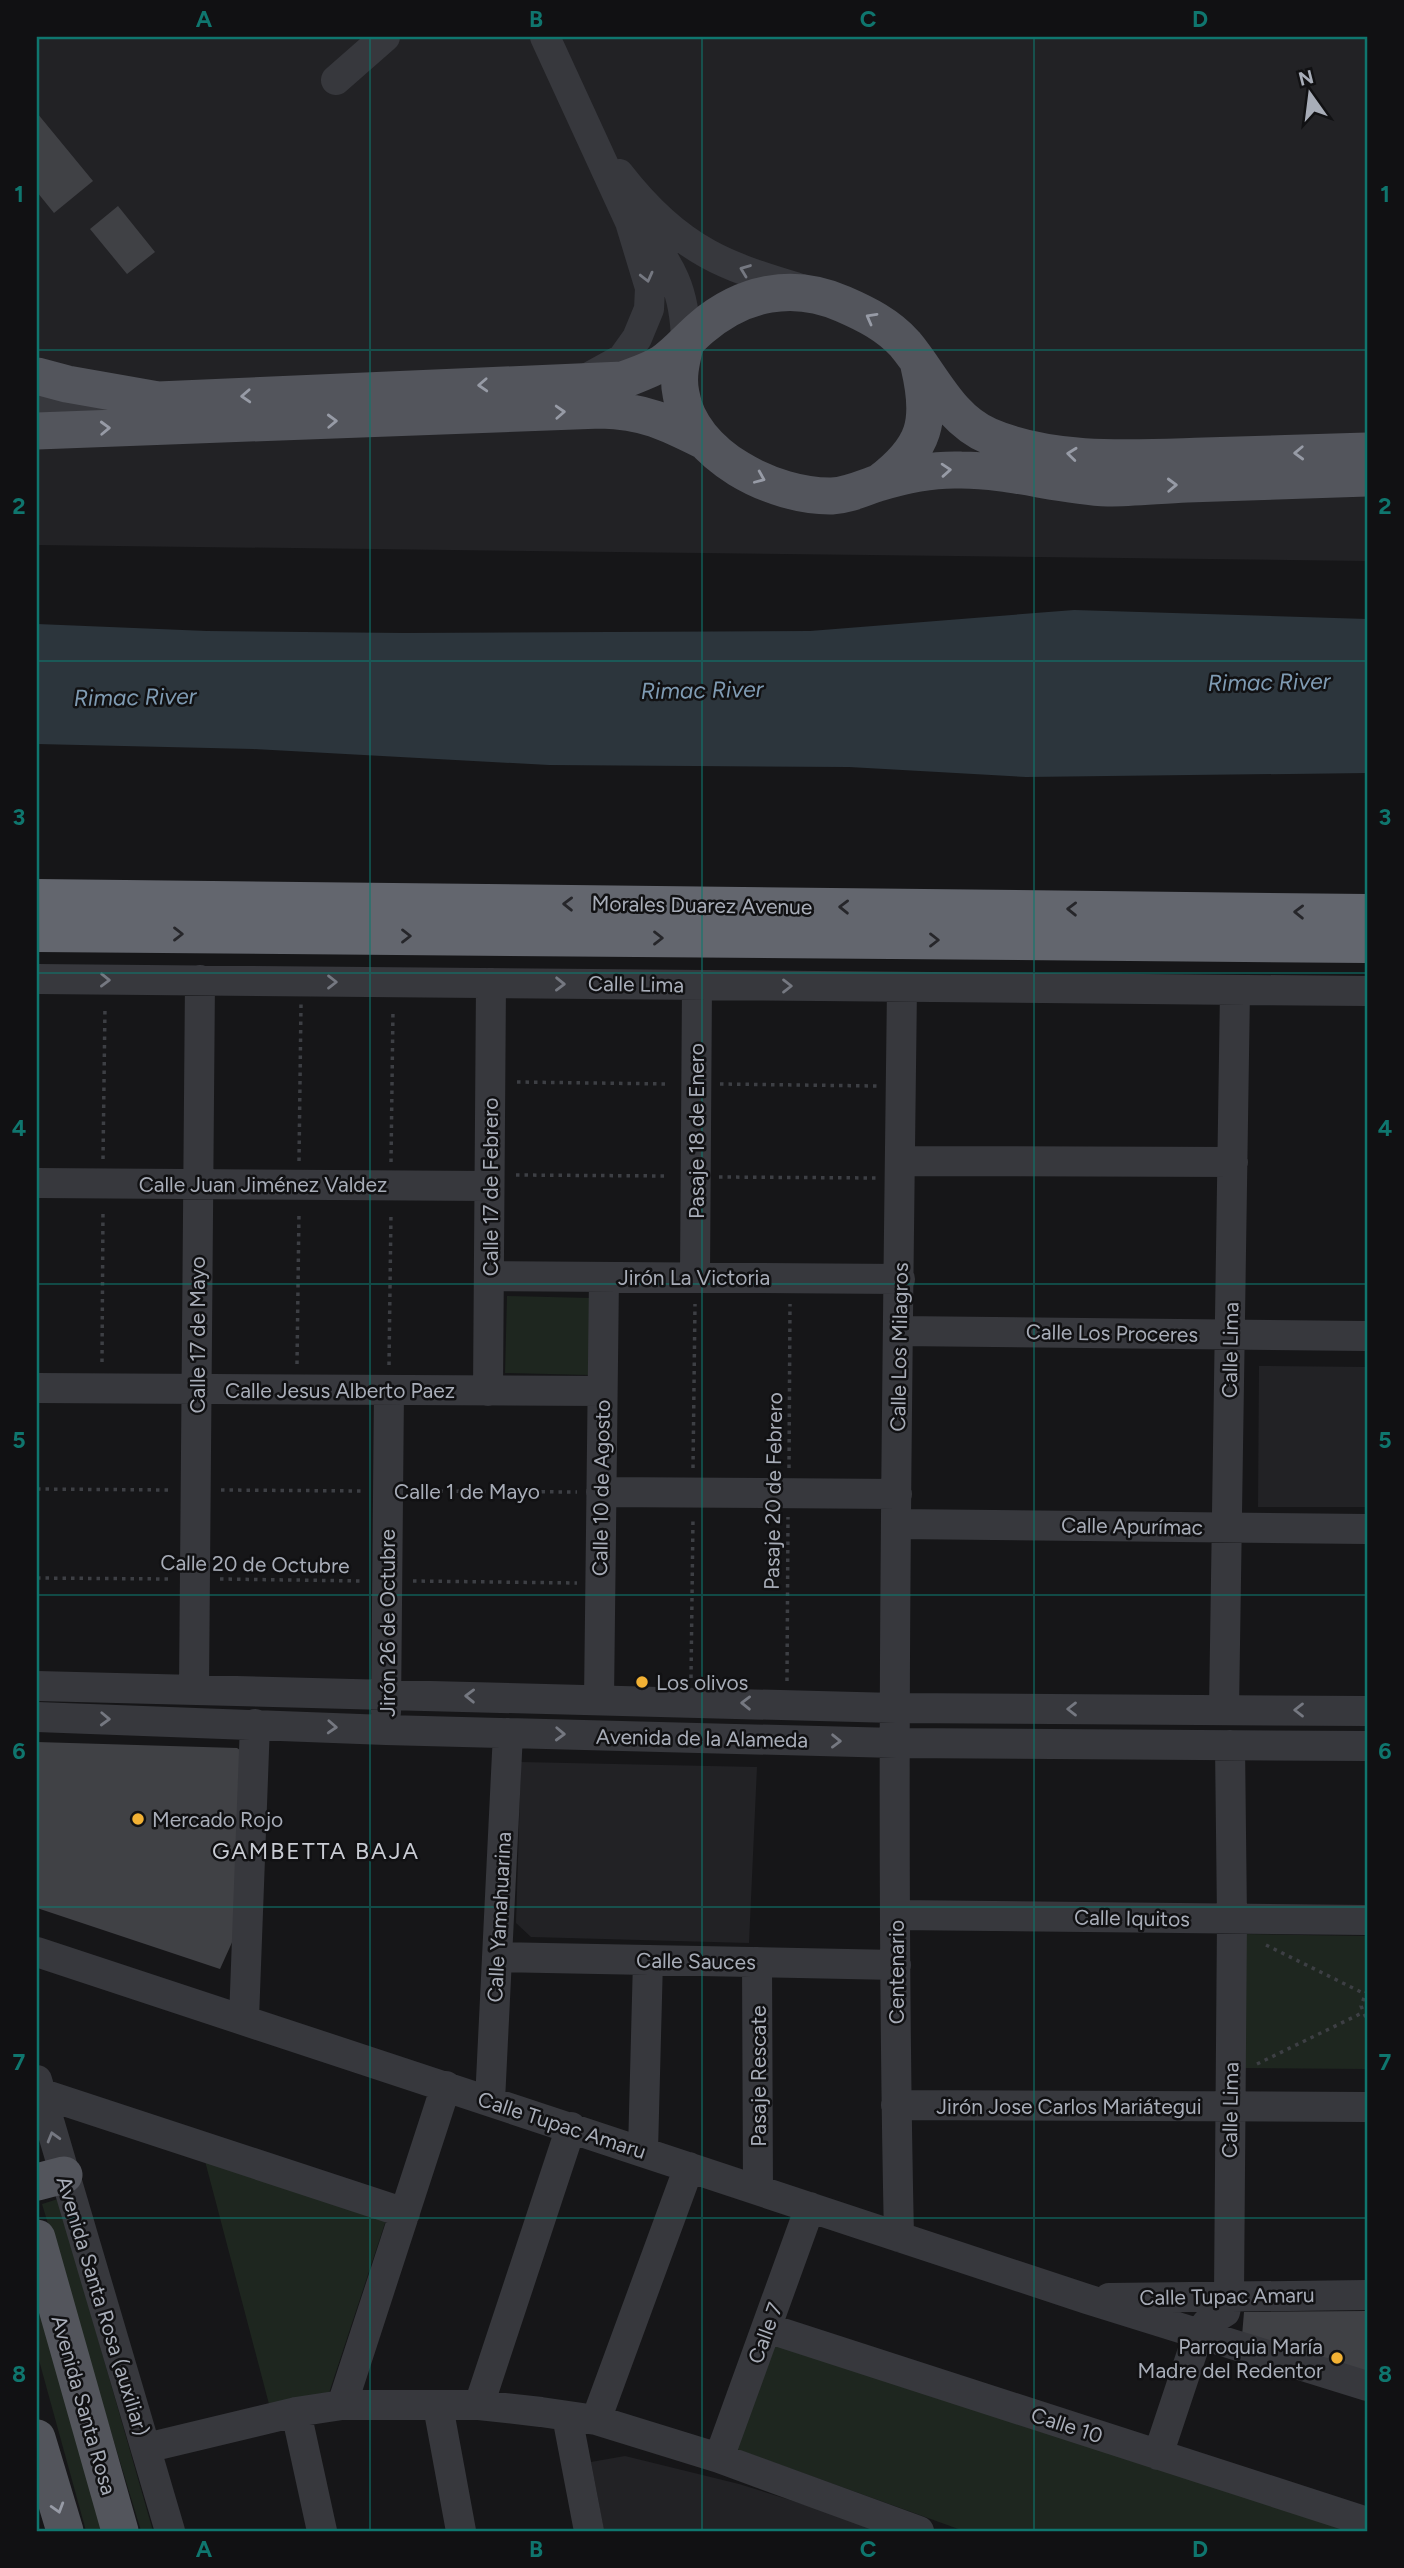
<svg xmlns="http://www.w3.org/2000/svg" width="1404" height="2568" font-family="Figtree,sans-serif">
  <style>
    .built { fill: #222225 }
    .green { fill: #1e261f }
    .water { fill: #2c353c }
    .building { fill: #404145 }
    .lines { fill: none; stroke-linecap: round; stroke-linejoin: round }
    .path { stroke: #3d3f44; stroke-width: 3.5; stroke-dasharray: 3.5 5; stroke-linecap: butt }
    .minor { stroke: #37383d; stroke-width: 30 }
    .major { stroke: #53555c; stroke-width: 37 }
    .highway { stroke: #63666e; stroke-width: 38 }
    .oneway { stroke: #757881 }
    .oneway2 { stroke: #979ba6 }
    .oneway3 { stroke: #26262a }
    .grid { fill: none; stroke: #0f766e; stroke-width: 2; stroke-opacity: 0.55 }
    .poi-dot { fill: #f2b134; stroke: #111113; stroke-width: 2.5 }
    .labels { text-anchor: middle; dominant-baseline: central; stroke-width: 5; stroke-linejoin: round; paint-order: stroke }
    .street-label { font-size: 21px; fill: #a8adb8; stroke: #111113 }
    .poi-label { font-size: 21px; fill: #a8adb8; stroke: #111113; text-anchor: start }
    .water-label { font-size: 23px; font-style: italic; fill: #7f9bb3; stroke: #111113 }
    .neighbourhood-label { font-size: 23px; letter-spacing: 2px; fill: #c9ccd4; stroke: #111113 }
    .neatline { fill: none; stroke: #0f766e; stroke-width: 2.5 }
    .grid-label { font-size: 23px; text-anchor: middle; font-weight: bold; fill: #0f766e }
  </style>
  <rect width="100%" height="100%" fill="#161618"/>
  <path class="built" d="M37,37H1367V561L37,545Z
    M1259,1366L1367,1367V1507H1258Z
    M521,1762L757,1767L749,1943L531,1937L516,1923Z
    M625,2456L739,2484L889,2531H604L591,2462Z"/>
  <path class="green" d="M507,1296L591,1298L588,1375L505,1373Z
    M1244,1934L1367,1936V2069L1242,2068Z
    M205,2161L386,2220L328,2396L269,2404Z
    M58,2199L153,2531H141L42,2204Z
    M37,2284L108,2531H86L37,2353Z
    M769,2340L1362,2531H964L736,2449Z"/>
  <path class="water" d="M1074,610L1367,619V773L1026,777L849,767L549,765L253,749L37,744V624L207,631L404,633L810,631Z"/>
  <path class="building" d="M37,113L93,181L54,213L37,192Z
    M118,206L155,252L127,274L90,229Z
    M37,1742L237,1748L243,1752L234,1938L220,1969L37,1908L39,1886H37Z
    M1367,2311V2374L1242,2336L1244,2312Z"/>
  <g class="lines">
    <path class="path" d="M517,1082L670,1084
      M720,1084L877,1086
      M103,1159L105,1006
      M299,1161L301,1004
      M391,1162L393,1009
      M516,1175L669,1176
      M719,1177L876,1178
      M102,1362L103,1209
      M297,1364L299,1211
      M389,1365L391,1212
      M693,1468L695,1304
      M789,1468L790,1304
      M37,1489L171,1490
      M221,1490L364,1491
      M414,1491L577,1492
      M37,1578L171,1579
      M220,1579L363,1581
      M413,1581L577,1583
      M691,1678L693,1518
      M787,1681L788,1517
      M1266,1945L1365,1994
      M1367,1990L1361,2006L1367,2020
      M1257,2064L1362,2013"/>
    <path class="minor" d="M545,37L630,222L650,288L649,309L637,338L622,359L584,380
      M336,80L385,37
      M619,174C643,205 673,235 708,254C737,270 770,279 801,289
      M640,225C671,268 685,287 686,342
      M37,405L112,402
      M37,979L1367,991
      M900,1161L1233,1162
      M37,1183L489,1186
      M489,1276L900,1279
      M695,1277L697,985
      M899,1331L1367,1336
      M37,1388L602,1391
      M488,1391L491,983
      M601,1492L897,1494
      M897,1524L1367,1529
      M37,1686L895,1708L1367,1711
      M194,1689L200,980
      M599,1700L604,1277
      M1224,1710L1235,990
      M386,1712L389,1390
      M37,1717L386,1730L896,1743L1367,1746
      M896,1915L1367,1920
      M37,1952L1087,2299L1367,2386
      M497,1957L896,1965
      M757,1962L758,2190
      M244,2019L255,1724
      M37,2080L170,2531
      M40,2093L405,2213
      M490,2101L508,1733
      M896,2105L1367,2107
      M643,2151L648,1960
      M899,2237C890,1820 897,1403 902,987
      M1109,2298L1367,2295
      M767,2328L1367,2522
      M342,2405L446,2086
      M479,2405L571,2127
      M438,2406L461,2531
      M296,2412L322,2531
      M567,2416L589,2531
      M596,2420L689,2167
      M146,2448L296,2412L342,2405H479L541,2412L596,2420L719,2458L919,2531
      M1158,2455L1198,2335L1207,2323L1225,2312L1229,2295L1232,1919L1230,1745
      M719,2458L810,2207"/>
    <path class="major" d="M686,342C682,359 677,376 681,394C691,456 774,497 832,496C849,495 863,488 878,483C904,475 934,469 961,470C1011,470 1059,486 1108,488C1134,488 1161,485 1187,484C1247,482 1307,480 1367,478
      M37,376L67,384L158,400L623,380C636,375 651,370 662,363C676,354 688,339 701,328C743,292 793,282 843,304C866,314 888,325 905,344C932,376 949,419 989,436C1054,464 1135,458 1204,456C1258,454 1313,453 1367,451
      M37,431L601,410C644,411 666,422 704,441
      M880,482C926,447 932,421 919,366
      M37,2182L64,2175
      M37,2238L120,2531
      M37,2438L65,2531"/>
    <path class="highway" d="M37,898L1367,913
      M37,933L1367,944"/>
  </g>
  <defs><path id="oneway-chevron" d="M-2-3.5L2.5 0L-2 3.5" fill="none" stroke-width="1.6" stroke-linecap="round" stroke-linejoin="round" transform="scale(1.75)"/></defs>
  <g class="oneway">
    <use href="#oneway-chevron" transform="translate(745 270) rotate(-159)"/>
    <use href="#oneway-chevron" transform="translate(647 277) rotate(76)"/>
    <use href="#oneway-chevron" transform="translate(105 980) rotate(1)"/>
    <use href="#oneway-chevron" transform="translate(332 982)"/>
    <use href="#oneway-chevron" transform="translate(560 984) rotate(1)"/>
    <use href="#oneway-chevron" transform="translate(787 986)"/>
    <use href="#oneway-chevron" transform="translate(470 1696) rotate(-179)"/>
    <use href="#oneway-chevron" transform="translate(746 1703) rotate(-179)"/>
    <use href="#oneway-chevron" transform="translate(1072 1709) rotate(-180)"/>
    <use href="#oneway-chevron" transform="translate(1299 1710) rotate(-180)"/>
    <use href="#oneway-chevron" transform="translate(105 1719) rotate(2)"/>
    <use href="#oneway-chevron" transform="translate(332 1727) rotate(3)"/>
    <use href="#oneway-chevron" transform="translate(560 1734) rotate(2)"/>
    <use href="#oneway-chevron" transform="translate(836 1741) rotate(1)"/>
    <use href="#oneway-chevron" transform="translate(53 2137) rotate(-106)"/>
  </g>
  <g class="oneway2">
    <use href="#oneway-chevron" transform="translate(871 318) rotate(-151)"/>
    <use href="#oneway-chevron" transform="translate(483 385) rotate(177)"/>
    <use href="#oneway-chevron" transform="translate(246 396) rotate(177)"/>
    <use href="#oneway-chevron" transform="translate(560 412) rotate(-3)"/>
    <use href="#oneway-chevron" transform="translate(332 421) rotate(-2)"/>
    <use href="#oneway-chevron" transform="translate(105 428) rotate(-2)"/>
    <use href="#oneway-chevron" transform="translate(1299 453) rotate(178)"/>
    <use href="#oneway-chevron" transform="translate(1072 454) rotate(-174)"/>
    <use href="#oneway-chevron" transform="translate(946 470) rotate(-4)"/>
    <use href="#oneway-chevron" transform="translate(760 478) rotate(23)"/>
    <use href="#oneway-chevron" transform="translate(1172 485) rotate(-2)"/>
    <use href="#oneway-chevron" transform="translate(58 2508) rotate(73)"/>
  </g>
  <g class="oneway3">
    <use href="#oneway-chevron" transform="translate(568 904) rotate(-179)"/>
    <use href="#oneway-chevron" transform="translate(844 907) rotate(-179)"/>
    <use href="#oneway-chevron" transform="translate(1072 909) rotate(-179)"/>
    <use href="#oneway-chevron" transform="translate(1299 912) rotate(-179)"/>
    <use href="#oneway-chevron" transform="translate(178 934)"/>
    <use href="#oneway-chevron" transform="translate(406 936)"/>
    <use href="#oneway-chevron" transform="translate(658 938)"/>
    <use href="#oneway-chevron" transform="translate(934 940)"/>
  </g>
  <path class="grid" d="M370,37V2531M702,37V2531M1034,37V2531M37,350H1367M37,661H1367M37,973H1367M37,1284H1367M37,1595H1367M37,1907H1367M37,2218H1367"/>
  <g class="poi-dot">
    <circle cx="642" cy="1682" r="7"/>
    <circle cx="138" cy="1819" r="7"/>
    <circle cx="1337" cy="2358" r="7"/>
  </g>
  <g class="labels">
    <g class="street-label">
      <text transform="translate(702 905) rotate(1)">Morales Duarez Avenue</text>
      <text transform="translate(636 984) rotate(1)">Calle Lima</text>
      <text transform="translate(696 1131) rotate(-90)">Pasaje 18 de Enero</text>
      <text x="263" y="1184">Calle Juan Jiménez Valdez</text>
      <text transform="translate(490 1187) rotate(-90)">Calle 17 de Febrero</text>
      <text x="694" y="1277">Jirón La Victoria</text>
      <text transform="translate(1112 1333) rotate(1)">Calle Los Proceres</text>
      <text transform="translate(197 1335) rotate(-90)">Calle 17 de Mayo</text>
      <text transform="translate(899 1347) rotate(-89)">Calle Los Milagros</text>
      <text transform="translate(1230 1350) rotate(-89)">Calle Lima</text>
      <text x="340" y="1390">Calle Jesus Alberto Paez</text>
      <text transform="translate(601 1488) rotate(-89)">Calle 10 de Agosto</text>
      <text x="467" y="1491">Calle 1 de Mayo</text>
      <text transform="translate(773 1491) rotate(-89)">Pasaje 20 de Febrero</text>
      <text transform="translate(1132 1526) rotate(1)">Calle Apurímac</text>
      <text transform="translate(255 1564) rotate(1)">Calle 20 de Octubre</text>
      <text transform="translate(387 1623) rotate(-90)">Jirón 26 de Octubre</text>
      <text transform="translate(702 1738) rotate(1)">Avenida de la Alameda</text>
      <text transform="translate(499 1917) rotate(-87)">Calle Yamahuarina</text>
      <text transform="translate(1132 1918) rotate(1)">Calle Iquitos</text>
      <text transform="translate(696 1961) rotate(1)">Calle Sauces</text>
      <text transform="translate(896 1972) rotate(-90)">Centenario</text>
      <text transform="translate(758 2076) rotate(-90)">Pasaje Rescate</text>
      <text x="1069" y="2106">Jirón Jose Carlos Mariátegui</text>
      <text transform="translate(1230 2110) rotate(-89)">Calle Lima</text>
      <text transform="translate(562 2125) rotate(18)">Calle Tupac Amaru</text>
      <text transform="translate(1227 2296) rotate(-1)">Calle Tupac Amaru</text>
      <text transform="translate(103 2306) rotate(73)">Avenida Santa Rosa (auxiliar)</text>
      <text transform="translate(765 2333) rotate(-70)">Calle 7</text>
      <text transform="translate(84 2405) rotate(74)">Avenida Santa Rosa</text>
      <text transform="translate(1067 2425) rotate(18)">Calle 10</text>
    </g>
    <g class="poi-label">
      <text x="656" y="1682">Los olivos</text>
      <text x="152" y="1819">Mercado Rojo</text>
      <text x="1323" y="2346" text-anchor="end">Parroquia María<tspan x="1323" dy="24">Madre del Redentor</tspan></text>
    </g>
    <g class="water-label">
      <text transform="translate(1269 682) rotate(-1)">Rimac River</text>
      <text transform="translate(702 690) rotate(-1)">Rimac River</text>
      <text transform="translate(135 697) rotate(-1)">Rimac River</text>
    </g>
    <g class="neighbourhood-label">
      <text x="316" y="1851">GAMBETTA BAJA</text>
    </g>
  </g>
  <rect width="1404" height="2568" fill="none" stroke="#111113" stroke-width="77"/>
  <g transform="translate(1310 94) rotate(346)" stroke="#111113" stroke-width="5" paint-order="stroke">
  <path d="M0-5L12 26L0 18L-12 26Z" fill="#a8adb8"/>
  <text y="-10" font-size="19" font-weight="bold" text-anchor="middle" fill="#a8adb8">N</text>
  </g>
  <rect x="38" y="38" width="1328" height="2492" class="neatline"/>
  <g class="grid-label">
    <text x="204" y="27">A</text>
    <text x="536" y="27">B</text>
    <text x="868" y="27">C</text>
    <text x="1200" y="27">D</text>
    <text x="19" y="202">1</text>
    <text x="1385" y="202">1</text>
    <text x="19" y="514">2</text>
    <text x="1385" y="514">2</text>
    <text x="19" y="825">3</text>
    <text x="1385" y="825">3</text>
    <text x="19" y="1136">4</text>
    <text x="1385" y="1136">4</text>
    <text x="19" y="1448">5</text>
    <text x="1385" y="1448">5</text>
    <text x="19" y="1759">6</text>
    <text x="1385" y="1759">6</text>
    <text x="19" y="2070">7</text>
    <text x="1385" y="2070">7</text>
    <text x="19" y="2382">8</text>
    <text x="1385" y="2382">8</text>
    <text x="204" y="2557">A</text>
    <text x="536" y="2557">B</text>
    <text x="868" y="2557">C</text>
    <text x="1200" y="2557">D</text>
  </g>
</svg>
